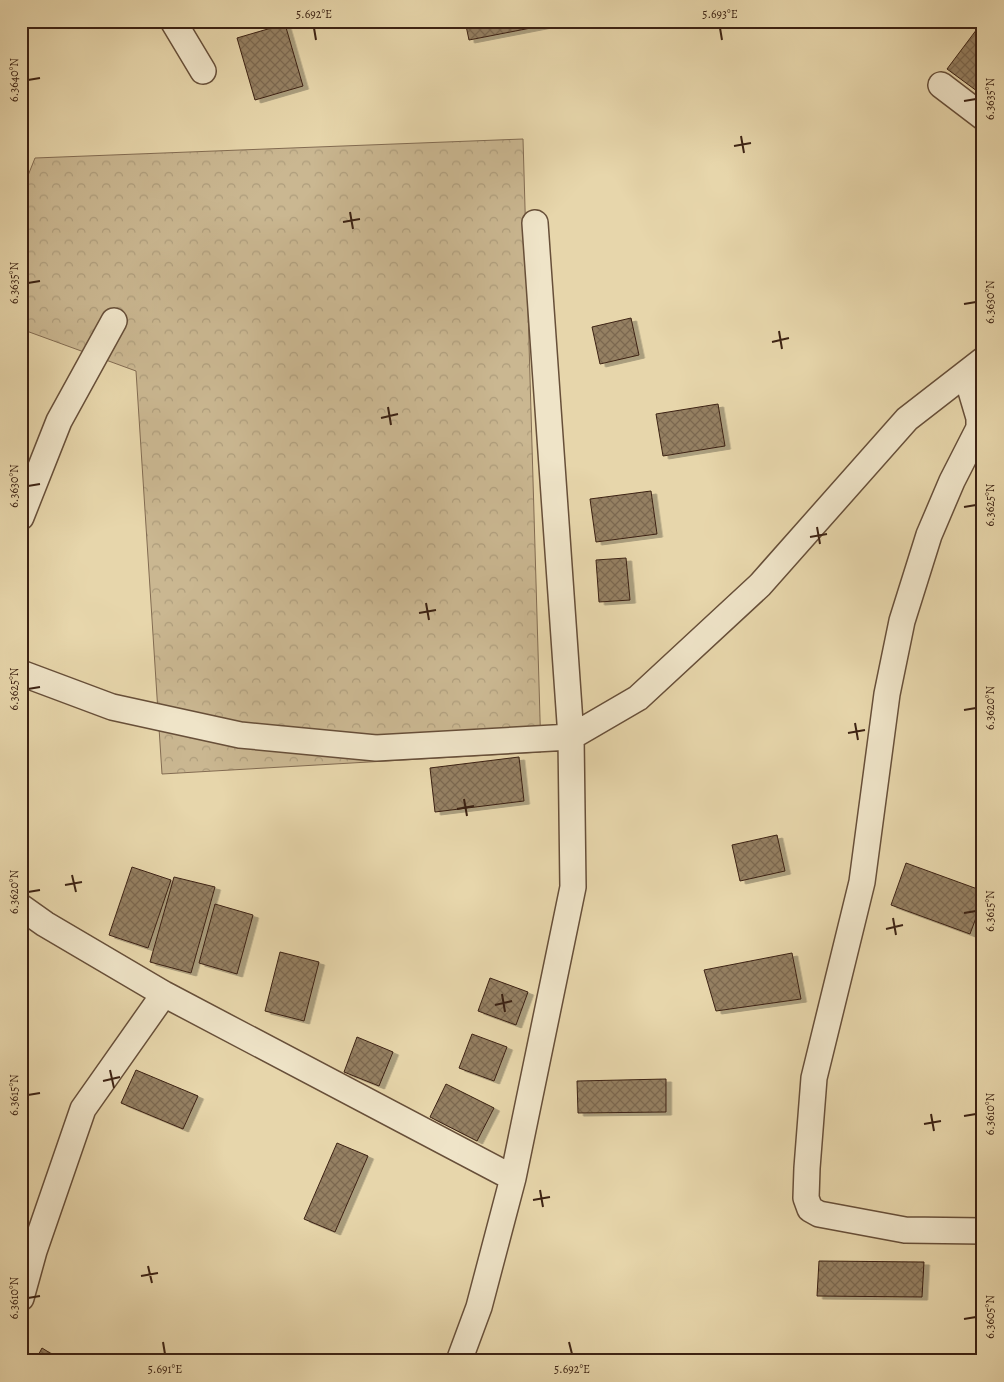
<svg xmlns="http://www.w3.org/2000/svg" width="1004" height="1382" font-family="Alegreya,serif">
  <style>
    .forest { fill: url(#forest-crowns); stroke: #836c52 }
    .building { fill: url(#building-cross-hatch); stroke: #3c2213; filter: url(#shadow) }
    .lines { fill: none; stroke-linecap: round; stroke-linejoin: round }
    .minor-casing { stroke: #674f39; stroke-width: 28 }
    .minor { stroke: #efe4c8; stroke-width: 25 }
    .ticks { fill: none; stroke: #3c2213; stroke-width: 2 }
    .neatline { fill: none; stroke: #3c2213; stroke-width: 2 }
    .ticks-label { font-size: 12px; text-anchor: middle; fill: #3c2213 }
  </style>
  <defs>
    <pattern id="forest-crowns" width="20" height="18" patternUnits="userSpaceOnUse" patternTransform="scale(1.25)"><rect width="20" height="18" fill="#cab791"/><path d="M2 6a3 3 0 1 1 6 0M12 15a3 3 0 1 1 6 0" fill="none" stroke="#ae9d7c"/></pattern>
    <pattern id="building-cross-hatch" width="8" height="8" patternUnits="userSpaceOnUse" patternTransform="scale(1.25)"><rect width="8" height="8" fill="#958062"/><path d="M0 0l8 8M0 8l8-8" fill="none" stroke="#7b6850"/></pattern>
    <filter id="shadow"><feDropShadow dx="5.5" dy="3" stdDeviation="0" flood-color="#0004"/></filter>
  </defs>
  <rect width="100%" height="100%" fill="#e7d6ab"/>
  <filter id="stains"><feTurbulence type="fractalNoise" baseFrequency=".004" numOctaves="4"/><feColorMatrix values="0 0 0 0 .2 0 0 0 0 .09 0 0 0 0 .02 0 0 0 .5 -.17"/></filter>
  <radialGradient id="worn" r=".72"><stop offset=".6" stop-color="#630" stop-opacity="0"/><stop offset="1" stop-color="#630" stop-opacity=".3"/></radialGradient>
  <path class="forest" d="M523,139L541,752L162,774L136,371L21,329V193L35,158Z"/>
  <path class="building" d="M465,21H567L469,40Z
    M983,21V91L981,94L947,69Z
    M285,24L303,86L255,100L237,38Z
    M631,318L639,355L600,364L592,327Z
    M718,404L725,446L663,456L656,414Z
    M651,491L657,534L596,542L590,499Z
    M626,558L630,600L599,602L596,560Z
    M519,757L524,801L435,812L430,768Z
    M777,835L785,871L740,881L732,845Z
    M906,863L983,891V899L970,934L891,905Z
    M132,867L171,880L148,948L109,935Z
    M174,877L215,887L191,973L150,962Z
    M215,904L253,915L237,974L199,963Z
    M280,952L319,962L304,1021L265,1011Z
    M792,953L801,999L716,1011L704,970Z
    M490,978L528,992L516,1025L478,1011Z
    M472,1034L507,1047L494,1081L459,1068Z
    M357,1037L393,1052L379,1086L344,1072Z
    M136,1070L198,1096L183,1129L121,1103Z
    M666,1079V1112L578,1113L577,1081Z
    M446,1084L494,1108L477,1141L430,1117Z
    M337,1143L368,1156L335,1232L304,1219Z
    M819,1261L924,1262L922,1297L817,1296Z
    M42,1348L63,1361H35Z"/>
  <g class="lines">
    <defs>
      <path id="minor" d="M173,21L203,71
        M941,85L983,117
        M966,374L979,418V428L952,481L929,535L902,621L887,694L862,882L814,1078L807,1168L806,1198L810,1209L819,1214L905,1230L983,1231
        M21,517L59,421L114,321
        M21,673L112,707L240,735L376,748L571,737L638,698L760,585L907,419L983,360
        M21,907L45,924L164,994L513,1178
        M21,1298L34,1251L83,1109L164,994
        M459,1361L479,1307L513,1178L573,887L571,737L535,223"/>
    </defs>
    <use href="#minor" class="minor-casing"/>
    <use href="#minor" class="minor"/>
  </g>
  <path class="ticks" d="M314,28L316,40M720,28L722,40M28,80L40,78M964,101L976,99M741,136L744,153M734,146L751,143M350,212L353,229M343,222L360,219M28,283L40,281M964,304L976,302M779,331L782,349M772,342L789,338M388,407L391,425M381,418L398,414M28,486L40,484M964,507L976,505M817,527L820,544M810,537L827,534M426,603L429,620M419,613L436,610M28,689L40,687M964,710L976,708M855,723L858,740M848,733L865,730M464,799L467,816M457,809L474,806M72,875L76,892M65,885L82,882M28,892L40,890M964,913L976,911M893,918L896,935M886,929L903,925M502,994L505,1012M495,1005L512,1001M110,1070L114,1088M103,1081L120,1077M28,1095L40,1093M931,1114L934,1131M964,1116L976,1114M924,1124L941,1121M540,1190L543,1207M533,1200L550,1197M148,1266L152,1283M141,1276L158,1273M28,1298L40,1296M964,1319L976,1317M163,1342L165,1354M569,1342L572,1354"/>
  <rect width="1004" height="1382" fill="none" stroke="#e7d6ab" stroke-width="55"/>
  <rect x="28" y="28" width="948" height="1326" class="neatline"/>
  <g class="ticks-label">
    <text x="314" y="18">5.692°E</text>
    <text x="720" y="18">5.693°E</text>
    <text transform="translate(14 80) rotate(-90)" y="4">6.3640°N</text>
    <text transform="translate(990 99) rotate(-90)" y="4">6.3635°N</text>
    <text transform="translate(14 283) rotate(-90)" y="4">6.3635°N</text>
    <text transform="translate(990 302) rotate(-90)" y="4">6.3630°N</text>
    <text transform="translate(14 486) rotate(-90)" y="4">6.3630°N</text>
    <text transform="translate(990 505) rotate(-90)" y="4">6.3625°N</text>
    <text transform="translate(14 689) rotate(-90)" y="4">6.3625°N</text>
    <text transform="translate(990 708) rotate(-90)" y="4">6.3620°N</text>
    <text transform="translate(14 892) rotate(-90)" y="4">6.3620°N</text>
    <text transform="translate(990 911) rotate(-90)" y="4">6.3615°N</text>
    <text transform="translate(14 1095) rotate(-90)" y="4">6.3615°N</text>
    <text transform="translate(990 1114) rotate(-90)" y="4">6.3610°N</text>
    <text transform="translate(14 1298) rotate(-90)" y="4">6.3610°N</text>
    <text transform="translate(990 1317) rotate(-90)" y="4">6.3605°N</text>
    <text x="165" y="1373">5.691°E</text>
    <text x="572" y="1373">5.692°E</text>
  </g>
  <rect width="100%" height="100%" filter="url(#stains)"/>
  <rect width="100%" height="100%" fill="url(#worn)"/>
</svg>
